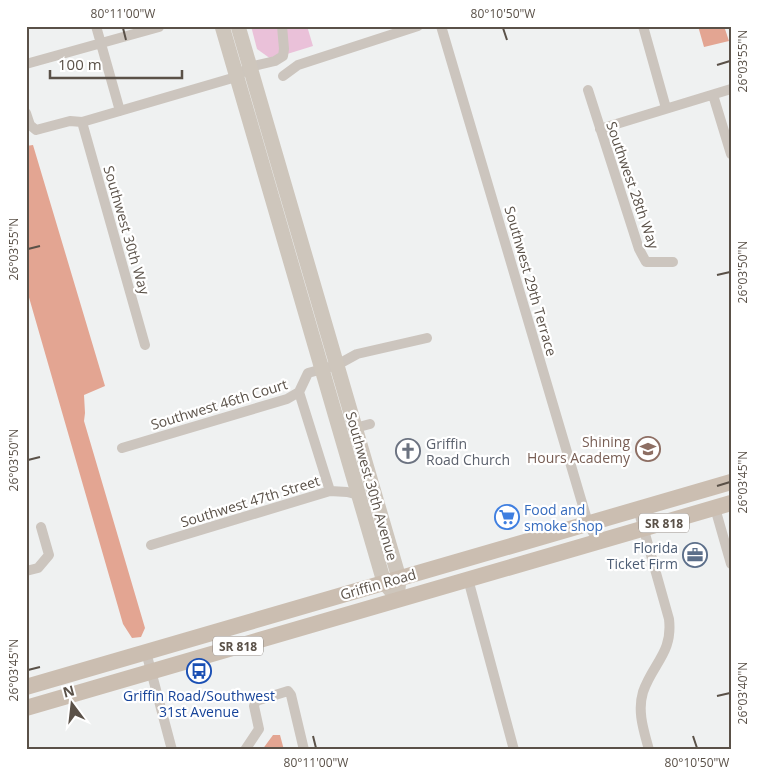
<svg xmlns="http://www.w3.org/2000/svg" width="757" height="776" font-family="'Open Sans',sans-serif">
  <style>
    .green { fill: #eac1d9 }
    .water { fill: #e3a592 }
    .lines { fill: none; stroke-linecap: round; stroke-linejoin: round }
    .street { stroke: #ccc5be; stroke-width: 10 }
    .secondary { stroke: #cec6bc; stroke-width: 15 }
    .primary { stroke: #cbbeb1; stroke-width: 16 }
    .ticks { fill: none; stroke: #5a5148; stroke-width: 2 }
    .labels { text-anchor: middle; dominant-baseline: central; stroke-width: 4.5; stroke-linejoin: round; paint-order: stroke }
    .shield { fill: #fff; stroke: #8c857f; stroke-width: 1 }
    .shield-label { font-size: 12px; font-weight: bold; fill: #5a5148 }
    .street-label { font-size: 14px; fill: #5a5148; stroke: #fff }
    .education-label { font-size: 14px; fill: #785e54; stroke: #fff; text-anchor: end }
    .worship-label { font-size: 14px; fill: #5b616d; stroke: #fff; text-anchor: start }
    .shop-label { font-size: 14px; fill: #366cbe; stroke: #fff; text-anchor: start }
    .service-label { font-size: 14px; fill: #4e5e75; stroke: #fff; text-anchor: end }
    .transit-label { font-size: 14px; fill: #164399; stroke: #fff }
    .neatline { fill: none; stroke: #5a5148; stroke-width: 2 }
    .ticks-label { font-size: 12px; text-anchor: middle; fill: #5a5148 }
  </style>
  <rect width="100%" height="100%" fill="#eff1f1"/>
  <path class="green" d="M251,26H307L313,46L271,59L257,49Z"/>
  <path class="water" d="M698,26H724L729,41L704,47Z
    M33,145L105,386L84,395L85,413L84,421L145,628L141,637L132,638L123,624L26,287V146Z
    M273,735H280L284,750H262Z"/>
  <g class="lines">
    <path class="street" d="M96,26L120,111
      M441,26L588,523L598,542
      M643,26L666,108
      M26,64L159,27
      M283,76L298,65L418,26
      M588,90L639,249L646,262H673
      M713,95L731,154
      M26,113L30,125L36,130L70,121L82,122L236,77L249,67L275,61L283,56L284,49L282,26
      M82,122L145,345
      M600,129L731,89
      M299,392L330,491
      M355,428L370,424
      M122,448L287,399L299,392L308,373L337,365L357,354L427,338
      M715,508L731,564
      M638,509L669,619C673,653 653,663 643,692C637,712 644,731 649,750
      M151,545L330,491L347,492L359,495
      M26,571L38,568L49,555L41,527
      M468,579L514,750
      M146,652L172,750
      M245,750L259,729L254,706L256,701L288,691L291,695L304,750"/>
    <path class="secondary" d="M222,26L384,582L398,599
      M238,26L399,578L398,589"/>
    <path class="primary" d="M26,687L731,482
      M26,708L731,503"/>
  </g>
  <path class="ticks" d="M123,28L126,40M503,28L507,40M717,65L730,61M28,249L40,246M717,275L730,272M28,460L40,457M717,486L730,482M28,670L40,667M717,696L730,693M313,736L316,748M693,736L697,748"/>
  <defs>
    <symbol id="school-ring" viewBox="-11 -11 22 22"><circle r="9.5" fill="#fff" stroke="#8d6e63" stroke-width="1.5"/><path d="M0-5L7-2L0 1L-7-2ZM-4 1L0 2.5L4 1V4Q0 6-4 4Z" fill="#8d6e63"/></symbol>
    <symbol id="church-ring" viewBox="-11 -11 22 22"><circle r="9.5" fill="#fff" stroke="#6b7280" stroke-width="1.5"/><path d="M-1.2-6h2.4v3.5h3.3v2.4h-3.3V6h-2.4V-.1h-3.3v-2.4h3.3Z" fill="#6b7280"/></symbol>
    <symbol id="supermarket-ring" viewBox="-11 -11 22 22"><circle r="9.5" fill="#fff" stroke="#3f7fe0" stroke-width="1.5"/><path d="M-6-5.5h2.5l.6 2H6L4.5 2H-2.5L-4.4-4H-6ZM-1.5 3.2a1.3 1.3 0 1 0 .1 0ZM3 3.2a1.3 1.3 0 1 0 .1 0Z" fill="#3f7fe0"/></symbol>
    <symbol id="office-ring" viewBox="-11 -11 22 22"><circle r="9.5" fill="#fff" stroke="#5c6f8a" stroke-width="1.5"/><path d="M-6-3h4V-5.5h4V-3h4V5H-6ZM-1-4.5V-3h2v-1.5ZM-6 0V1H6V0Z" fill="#5c6f8a"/></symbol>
    <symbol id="bus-ring" viewBox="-11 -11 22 22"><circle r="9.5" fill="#fff" stroke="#1a4fb4" stroke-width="1.5"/><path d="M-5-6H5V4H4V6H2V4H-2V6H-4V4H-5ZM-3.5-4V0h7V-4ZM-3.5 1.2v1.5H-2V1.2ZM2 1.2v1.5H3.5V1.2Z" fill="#1a4fb4"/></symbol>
  </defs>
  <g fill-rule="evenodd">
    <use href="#school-ring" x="634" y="435" width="28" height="28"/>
    <use href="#church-ring" x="394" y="437" width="28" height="28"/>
    <use href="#supermarket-ring" x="493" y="503" width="28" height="28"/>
    <use href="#office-ring" x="681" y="541" width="28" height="28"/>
    <use href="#bus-ring" x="185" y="657" width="28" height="28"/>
  </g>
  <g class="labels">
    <g class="shield">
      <rect x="639" y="513.5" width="50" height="19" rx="4"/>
      <rect x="213" y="636.5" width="50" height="19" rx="4"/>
    </g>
    <g class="shield-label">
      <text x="664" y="523">SR 818</text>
      <text x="238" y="646">SR 818</text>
    </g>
    <g class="street-label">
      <text transform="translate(633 185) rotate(71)">Southwest 28th Way</text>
      <text transform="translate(127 230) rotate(74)">Southwest 30th Way</text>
      <text transform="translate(531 281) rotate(74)">Southwest 29th Terrace</text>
      <text transform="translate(219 404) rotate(-17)">Southwest 46th Court</text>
      <text transform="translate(372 486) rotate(74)">Southwest 30th Avenue</text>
      <text transform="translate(250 501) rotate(-17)">Southwest 47th Street</text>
      <text transform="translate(378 584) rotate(-16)">Griffin Road</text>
    </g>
    <g class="education-label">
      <text x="630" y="441">Shining<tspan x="630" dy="16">Hours Academy</tspan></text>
    </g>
    <g class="worship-label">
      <text x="426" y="443">Griffin<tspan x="426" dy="16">Road Church</tspan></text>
    </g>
    <g class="shop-label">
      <text x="524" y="509">Food and<tspan x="524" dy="16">smoke shop</tspan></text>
    </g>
    <g class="service-label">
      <text x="678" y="547">Florida<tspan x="678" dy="16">Ticket Firm</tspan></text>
    </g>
    <g class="transit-label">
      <text x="199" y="695">Griffin Road/Southwest<tspan x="199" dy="16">31st Avenue</tspan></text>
    </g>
  </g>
  <rect width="757" height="776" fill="none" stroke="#ffffff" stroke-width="55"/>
  <g transform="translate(72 704) rotate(345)" stroke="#ffffff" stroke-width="4" paint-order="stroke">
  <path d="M0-4L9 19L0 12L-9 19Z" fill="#5a5148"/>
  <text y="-8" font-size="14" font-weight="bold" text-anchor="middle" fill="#5a5148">N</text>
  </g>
  <path d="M50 70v8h132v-8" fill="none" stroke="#5a5148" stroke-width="2.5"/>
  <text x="58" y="70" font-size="15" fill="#5a5148" stroke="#ffffff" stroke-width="4" paint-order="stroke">100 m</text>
  <rect x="28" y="28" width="702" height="720" class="neatline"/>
  <g class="ticks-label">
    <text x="123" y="18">80°11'00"W</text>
    <text x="503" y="18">80°10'50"W</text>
    <text transform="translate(743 61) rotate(-90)" y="4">26°03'55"N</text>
    <text transform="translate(14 249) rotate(-90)" y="4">26°03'55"N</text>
    <text transform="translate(743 272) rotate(-90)" y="4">26°03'50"N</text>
    <text transform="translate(14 460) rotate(-90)" y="4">26°03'50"N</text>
    <text transform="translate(743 482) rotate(-90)" y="4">26°03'45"N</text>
    <text transform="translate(14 670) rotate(-90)" y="4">26°03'45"N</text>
    <text transform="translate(743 693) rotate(-90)" y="4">26°03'40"N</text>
    <text x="316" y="767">80°11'00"W</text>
    <text x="697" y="767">80°10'50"W</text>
  </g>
</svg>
